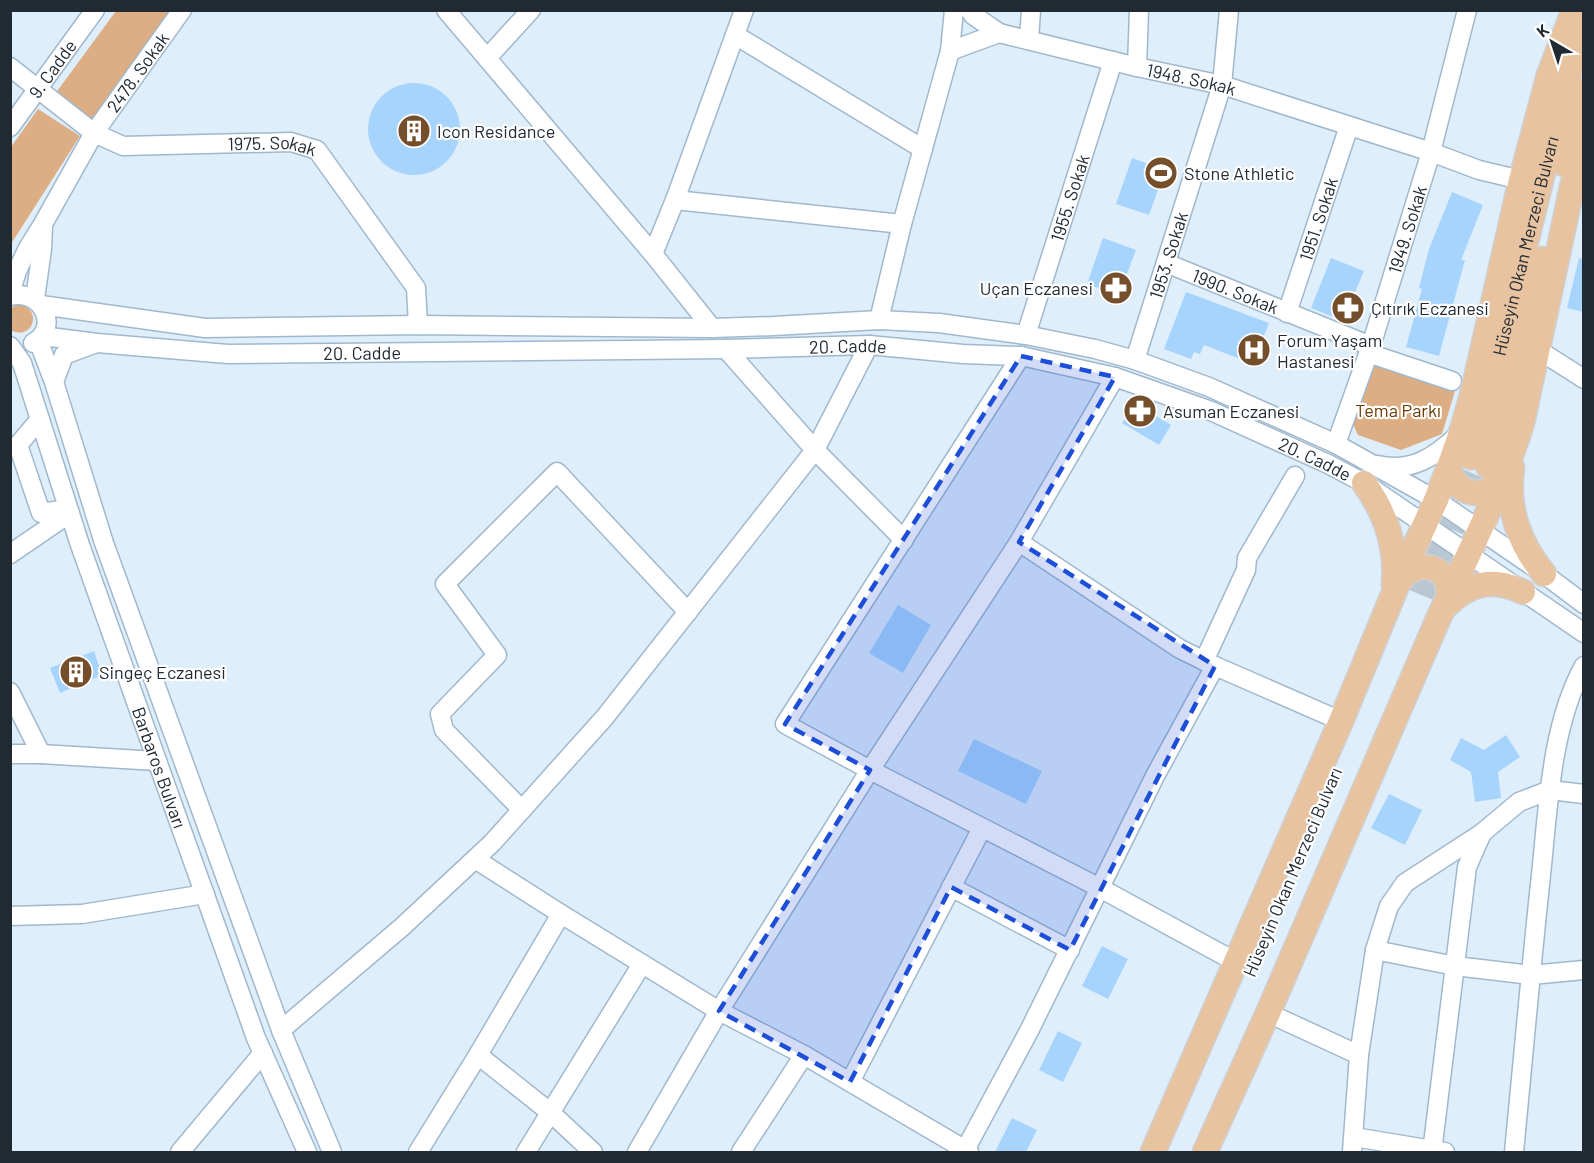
<svg xmlns="http://www.w3.org/2000/svg" width="1594" height="1163" font-family="Barlow,sans-serif">
  <style>
    .green { fill: #ddae83 }
    .building { fill: #a7d4fc }
    .lines { fill: none; stroke-linecap: round; stroke-linejoin: round }
    .major-tunnel { stroke: #b9c7d3; stroke-width: 24; stroke-dasharray: 24 12; stroke-linecap: butt }
    .minor-casing { stroke: #a0b8cd; stroke-width: 21 }
    .major-casing { stroke: #ced0d2; stroke-width: 27 }
    .minor { stroke: #fff; stroke-width: 18 }
    .major { stroke: #e8c3a0; stroke-width: 24 }
    .marked { fill: #1d4ed8; fill-opacity: 0.2; stroke: #1d4ed8; stroke-width: 4.5; stroke-dasharray: 12 8; stroke-linejoin: round }
    .labels { text-anchor: middle; dominant-baseline: central; stroke-width: 4.5; stroke-linejoin: round; paint-order: stroke }
    .street-label { font-size: 18px; fill: #212a32; stroke: #fff }
    .poi-label { font-size: 18px; fill: #212a32; stroke: #fff; text-anchor: start }
    .park-label { font-size: 18px; fill: #693b01; stroke: #fff }
  </style>
  <rect width="100%" height="100%" fill="#dfeefb"/>
  <path class="green" d="M116,11H171L94,123L55,94Z
    M38,109L80,136L11,244V147Z
    M18,304C44,308 33,342 11,330V308Z
    M1372,362L1455,391L1442,434L1401,450L1358,435L1353,424Z"/>
  <path class="building" d="M368 129a46 46 0 1 1 92 0a46 46 0 1 1-92 0Z
    M1132,158L1165,170L1149,215L1116,204Z
    M1452,192L1483,205L1461,260H1465L1439,356L1406,347L1422,289L1419,288L1429,249Z
    M1103,238L1136,250L1119,295L1087,284Z
    M1331,258L1364,271L1343,321L1311,308Z
    M1579,258L1584,259V312L1567,308Z
    M1186,292L1269,323L1253,364L1204,345L1200,354L1194,352L1191,359L1164,349Z
    M1135,403L1171,425L1159,445L1122,423Z
    M898,605L931,625L903,673L869,653Z
    M94,651L102,675L60,693L50,668Z
    M1506,735L1520,757L1498,772L1501,798L1475,802L1471,772L1450,760L1461,738L1484,750Z
    M974,739L1042,771L1026,804L958,771Z
    M1389,794L1422,810L1405,845L1371,828Z
    M1102,946L1128,959L1108,999L1082,986Z
    M1058,1031L1082,1043L1063,1082L1039,1070Z
    M1012,1118L1037,1130L1026,1152H995Z"/>
  <g class="lines">
    <path class="major-tunnel" d="M1412,591L1471,457
      M1431,599L1488,466"/>
    <defs>
      <g id="minor">
        <path d="M446,10L653,254L712,328"/>
        <path d="M970,10L973,15L999,33"/>
        <path d="M735,35L923,149"/>
        <path d="M1029,40L1031,10"/>
        <path id="s1" d="M950,51L999,33L1137,67L1222,85L1431,152L1479,170L1521,180"/>
        <path d="M487,58L531,10"/>
        <path id="s2" d="M10,67L94,133L123,146L291,142L317,150L416,288L418,325"/>
        <path d="M1137,67L1139,10"/>
        <path id="s3" d="M10,127L95,10"/>
        <path d="M675,200L902,224"/>
        <path d="M653,254L675,200L744,10"/>
        <path id="s4" d="M1166,263L1371,346"/>
        <path id="s5" d="M10,293L17,271L28,248L43,224L94,133L182,10"/>
        <path d="M10,296C42,288 61,328 33,343"/>
        <path d="M35,299L42,249L43,226"/>
        <path d="M41,305L205,328L418,325L712,328L774,326L879,320L939,323L1026,335L1095,349L1135,360L1209,387L1336,444L1436,500L1544,574L1584,604"/>
        <path id="s6" d="M1287,313L1349,126"/>
        <path d="M879,320L902,224L950,51L954,10"/>
        <path id="s7" d="M1026,335L1113,61"/>
        <path id="s8" d="M42,336L97,343L228,354L726,349L869,345L963,354L1021,356L1115,377L1211,411L1328,464L1364,483L1584,633"/>
        <path d="M38,340L54,382L104,543L281,1030L332,1152"/>
        <path id="s9" d="M10,346L22,363L80,545L256,1038L307,1152"/>
        <path d="M726,349L815,450L904,540"/>
        <path d="M1537,349L1584,379"/>
        <path d="M1368,353L1452,381"/>
        <path d="M1021,356L785,724L870,770L1100,888L1236,962"/>
        <path id="s10" d="M1135,360L1222,85L1229,10"/>
        <path d="M54,382L64,355L94,344"/>
        <path d="M40,419L18,445L41,513L68,509"/>
        <path id="s11" d="M1336,444L1371,346L1431,152L1467,10"/>
        <path d="M1377,465C1411,473 1435,457 1459,434"/>
        <path d="M1019,542L1180,649L1215,666L1341,721"/>
        <path d="M10,554L70,513"/>
        <path d="M1204,661L1246,570L1247,558L1295,476"/>
        <path d="M10,692L41,754"/>
        <path d="M10,754H41L157,761"/>
        <path d="M522,810L444,730L440,714L497,655L445,584L557,472L688,612"/>
        <path d="M475,859L561,914L719,1011L804,1055L969,1152"/>
        <path d="M951,887L1070,950"/>
        <path d="M10,916L82,914L205,894"/>
        <path d="M1375,950L1455,966L1531,975L1584,970"/>
        <path d="M1281,1019L1359,1055"/>
        <path d="M281,1030L402,927L492,843L605,717L815,450L869,345"/>
        <path d="M478,1055L551,1113L593,1152"/>
        <path d="M850,1082L982,828"/>
        <path d="M1354,1137L1445,1152"/>
        <path d="M180,1152L263,1053"/>
        <path d="M418,1152L478,1055L561,914"/>
        <path d="M526,1152L642,964"/>
        <path d="M637,1152L719,1011L870,770L1019,542L1115,377"/>
        <path d="M741,1152L804,1055"/>
        <path d="M964,1152L1029,1031L1155,776L1215,666"/>
        <path d="M1352,1152L1359,1055L1375,950L1389,906L1405,883L1482,833"/>
        <path d="M1432,1152L1467,867L1482,833L1519,802L1550,790L1584,794"/>
        <path d="M1514,1152C1523,1060 1531,967 1541,875C1548,809 1551,725 1584,666"/>
      </g>
      <g id="major">
        <path d="M1564,164L1578,105L1584,89"/>
        <path id="s12" d="M1471,457L1486,405L1548,152L1569,72L1584,36"/>
        <path d="M1488,466L1510,384L1541,259"/>
        <path d="M1449,467C1454,495 1484,502 1501,479"/>
        <path d="M1512,468C1506,507 1519,544 1544,574"/>
        <path d="M1364,483C1386,513 1397,546 1394,584"/>
        <path d="M1398,583C1415,556 1453,565 1448,598"/>
        <path d="M1445,607C1468,583 1493,577 1523,592"/>
        <path d="M1153,1152L1341,721L1398,583L1436,500L1449,467L1462,430L1473,392L1521,180L1549,75L1574,10"/>
        <path d="M1205,1152L1268,1013L1439,617C1469,553 1501,490 1522,423L1572,187L1584,145"/>
      </g>
    </defs>
    <use href="#minor" class="minor-casing"/>
    <use href="#major" class="major-casing"/>
    <use href="#minor" class="minor"/>
    <use href="#major" class="major"/>
  </g>
  <path class="marked" d="M1021,356L1115,377L1019,542L1215,666L1070,950L951,887L850,1082L719,1011L870,770L785,724Z"/>
  <defs>
    <symbol id="building-disc" viewBox="-11 -11 22 22"><circle r="9.5" fill="#754f2b" stroke="#fff"/><path d="M-4-6H4V6H1V3H-1V6H-4ZM-2.5-4.3h1.7v1.8h-1.7ZM.8-4.3h1.7v1.8H.8ZM-2.5-1h1.7V.8h-1.7ZM.8-1h1.7V.8H.8Z" fill="#fff"/></symbol>
    <symbol id="stadium-disc" viewBox="-11 -11 22 22"><circle r="9.5" fill="#754f2b" stroke="#fff"/><path d="M0-5a6.5 5 0 1 0 0 10a6.5 5 0 1 0 0-10ZM-3.5-1.8h7v3.6h-7Z" fill="#fff"/></symbol>
    <symbol id="pharmacy-disc" viewBox="-11 -11 22 22"><circle r="9.5" fill="#754f2b" stroke="#fff"/><path d="M-2-6h4v4h4v4h-4v4h-4v-4h-4v-4h4Z" fill="#fff"/></symbol>
    <symbol id="hospital-disc" viewBox="-11 -11 22 22"><circle r="9.5" fill="#754f2b" stroke="#fff"/><path d="M-5-5h3v3.5h4V-5h3V5h-3V1.5h-4V5h-3Z" fill="#fff"/></symbol>
  </defs>
  <g fill-rule="evenodd">
    <use href="#building-disc" x="395" y="112" width="38" height="38"/>
    <use href="#stadium-disc" x="1142" y="154" width="38" height="38"/>
    <use href="#pharmacy-disc" x="1097" y="269" width="38" height="38"/>
    <use href="#pharmacy-disc" x="1329" y="289" width="38" height="38"/>
    <use href="#hospital-disc" x="1235" y="331" width="38" height="38"/>
    <use href="#pharmacy-disc" x="1121" y="392" width="38" height="38"/>
    <use href="#building-disc" x="57" y="653" width="38" height="38"/>
  </g>
  <g class="labels">
    <g class="street-label">
      <text stroke="none"><textPath href="#s3" startOffset="72">9. Cadde</textPath></text>
      <text stroke="none"><textPath href="#s5" startOffset="256">2478. Sokak</textPath></text>
      <text stroke="none"><textPath href="#s1" startOffset="250">1948. Sokak</textPath></text>
      <text stroke="none"><textPath href="#s2" startOffset="288">1975. Sokak</textPath></text>
      <text stroke="none"><textPath href="#s7" startOffset="144">1955. Sokak</textPath></text>
      <text stroke="none"><textPath href="#s6" startOffset="99">1951. Sokak</textPath></text>
      <text stroke="none"><textPath href="#s11" startOffset="226">1949. Sokak</textPath></text>
      <text stroke="none"><textPath href="#s12" startOffset="218">Hüseyin Okan Merzeci Bulvarı</textPath></text>
      <text stroke="none"><textPath href="#s10" startOffset="110">1953. Sokak</textPath></text>
      <text stroke="none"><textPath href="#s4" startOffset="75">1990. Sokak</textPath></text>
      <text stroke="none"><textPath href="#s8" startOffset="807">20. Cadde</textPath></text>
      <text stroke="none"><textPath href="#s8" startOffset="321">20. Cadde</textPath></text>
      <text stroke="none"><textPath href="#s8" startOffset="1293">20. Cadde</textPath></text>
      <text stroke="none"><textPath href="#s9" startOffset="448">Barbaros Bulvarı</textPath></text>
      <text transform="translate(1292 872) rotate(-67)">Hüseyin Okan Merzeci Bulvarı</text>
    </g>
    <g class="poi-label">
      <text x="437" y="131">Icon Residance</text>
      <text x="1184" y="173">Stone Athletic</text>
      <text x="1093" y="288" text-anchor="end">Uçan Eczanesi</text>
      <text x="1371" y="308">Çıtırık Eczanesi</text>
      <text x="1277" y="340">Forum Yaşam<tspan x="1277" dy="21">Hastanesi</tspan></text>
      <text x="1163" y="411">Asuman Eczanesi</text>
      <text x="99" y="672">Singeç Eczanesi</text>
    </g>
    <g class="park-label">
      <text x="1398" y="410">Tema Parkı</text>
    </g>
  </g>
  <rect width="1594" height="1163" fill="none" stroke="#212a32" stroke-width="24"/>
  <g transform="translate(1552 42) rotate(321)" stroke="#ffffff" stroke-width="4.5" paint-order="stroke">
  <path d="M0-4.5L10 22L0 15L-10 22Z" fill="#212a32"/>
  <text y="-9" font-size="16" font-weight="bold" text-anchor="middle" fill="#212a32">K</text>
  </g>
</svg>
